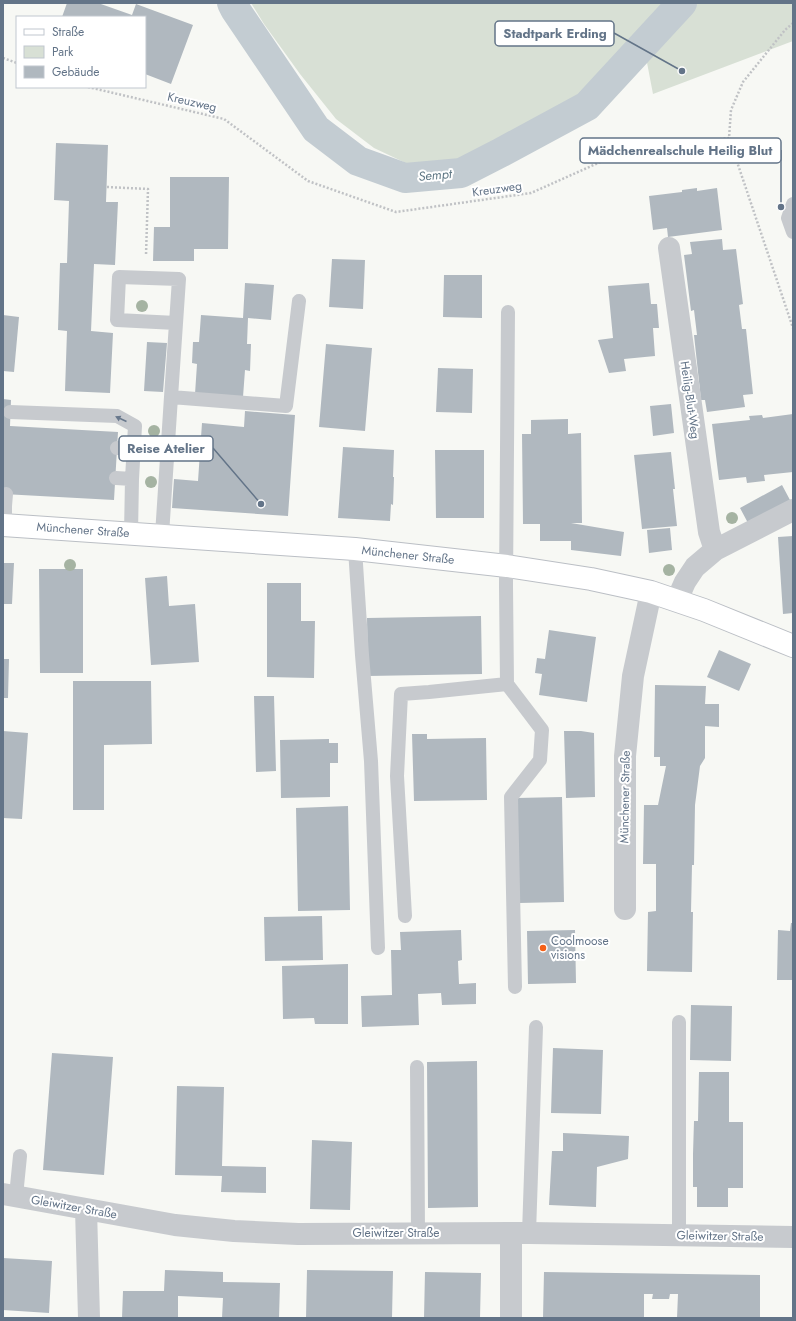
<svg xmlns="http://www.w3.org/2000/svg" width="796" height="1321" font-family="Jost,sans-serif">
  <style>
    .green { fill: #d8e0d5 }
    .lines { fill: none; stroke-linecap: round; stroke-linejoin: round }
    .canal { stroke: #c3ccd2; stroke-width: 30 }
    .building { fill: #b0b8bf }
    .secondary-casing { stroke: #bbbfc5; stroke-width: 24 }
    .path { stroke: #c0c2c5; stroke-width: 2.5; stroke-dasharray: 2 2; stroke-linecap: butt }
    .lane { stroke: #c7cace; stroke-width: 14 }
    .street { stroke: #c7cace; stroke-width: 22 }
    .secondary { stroke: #fff; stroke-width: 22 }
    .tree { fill: #a5b3a2 }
    .oneway { fill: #68788c }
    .poi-dot { fill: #f55f16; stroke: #fff; stroke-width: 1.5 }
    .labels { text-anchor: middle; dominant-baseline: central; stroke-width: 4; stroke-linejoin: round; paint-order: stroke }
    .street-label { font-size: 12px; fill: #637488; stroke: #fff }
    .poi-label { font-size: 12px; fill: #637488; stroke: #fff; text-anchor: start }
    .water-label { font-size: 13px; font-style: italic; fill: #5f7784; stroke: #fff }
    .leader { fill: none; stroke: #637488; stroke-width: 1.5 }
    .callout-dot { fill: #637488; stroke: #fff; stroke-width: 1.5 }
    .callout { fill: #fff; stroke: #637488; stroke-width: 1.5 }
    .callout-label { font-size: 13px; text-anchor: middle; font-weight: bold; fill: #637488 }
  </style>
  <rect width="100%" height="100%" fill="#f7f8f4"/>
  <path class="green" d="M251,3H793V41L653,94L644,47L628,74L593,90L582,102L527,135L461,162L410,165L374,148L336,119L300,74L264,24Z"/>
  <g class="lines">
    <path class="canal" d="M232,3L235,9L316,129L358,161L405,178L461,173L500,153L587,106L682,3"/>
  </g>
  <path class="building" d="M67,3H98L132,15L136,4L193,25L171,84L145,74V17H62Z
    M56,143L108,145L106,202H118L115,265L94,264L91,331L113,333L110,393L65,391L67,331L58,330L60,263H67L69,201L54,200Z
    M170,177H229L228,249H194V261H153L154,227H170Z
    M697,188V191L717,188L722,230L668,237L667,228L653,230L649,196L682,192V190Z
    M722,239L723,250L736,249L743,304L739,305L742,329H746L753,394L743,395L745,407L707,412L705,400H701L694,335H697L694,310L691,311L684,255L692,254L690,242Z
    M332,259L365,260L363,309L329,307Z
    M444,275H482V318L443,317Z
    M245,283L274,285L271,320L248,318L247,344H251L250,371L245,370L243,397L195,394L197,364L192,363L193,342H199L201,315L243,318Z
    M649,283L651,304H657L659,328H653L655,356L624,359L626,371L609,373L598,340L613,338L608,286Z
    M3,315L19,317L14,372L3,371Z
    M147,342L167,343L163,392L144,391Z
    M326,344L372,348L365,431L319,427Z
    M438,368L473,369L472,413L436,412Z
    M3,399L11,400L10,426L118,432L114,500L3,494Z
    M671,404L674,433L653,436L650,406Z
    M245,411L295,415L288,516L172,508L174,479L198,481L202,423L244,427Z
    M793,414V472L764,475L765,481L747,483L746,477L719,480L712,424L750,420L749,416L762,415L763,418Z
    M568,419V434L581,433L582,523H571L624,532L621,556L571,550V541H540V524H523L522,434H531V420Z
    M343,447L394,450L393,477H394L393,505L391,504L390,521L338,518Z
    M435,450H484V518H436Z
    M671,452L675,489H673L677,526L642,529L634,455Z
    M782,485L790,500L748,523L740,508Z
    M670,528L672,550L649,553L647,530Z
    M793,536V613L783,614L778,537Z
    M3,563H14L12,604H3Z
    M39,569H83V673H40Z
    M167,576L169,606L195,604L199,662L151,665L145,578Z
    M267,583H301V621H315L314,678L267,677Z
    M481,616L482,674L368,676L367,618Z
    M549,630L596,637L587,702L539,695L542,674L535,673L537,658L545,659Z
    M719,650L751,664L739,691L707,677Z
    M3,659H9L8,698H3Z
    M73,681H151L152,744L104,745V810H73Z
    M655,685L706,686L705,704H719V727L705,726V758L700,766L695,805L694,865H692L691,912H693L692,972L647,971L648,912L656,911V864H643L644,805H658L666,766H660V757H654Z
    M254,696H274L276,771L256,772Z
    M3,731L28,733L22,819L3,818Z
    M564,731H581L594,733L595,797L566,798Z
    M412,734H427V739L486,738L487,800L414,801Z
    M329,739V743H338V763H330V797L281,798L280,740Z
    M562,797L564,902L519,903L517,798Z
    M348,806L350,910L298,911L296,808Z
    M322,916L323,960L265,961L264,917Z
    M791,923H793V980H777L778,930L790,931Z
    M461,930L462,960L458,961L459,984L476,983V1004L442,1005L441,993L418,994L419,1025L362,1027L361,996L392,995L391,950H401L400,932Z
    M575,930L576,983L528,984L527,931Z
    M348,964V1024H315L314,1018L283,1019L282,966Z
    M691,1005L732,1006L731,1061L690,1060Z
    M553,1048L603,1050L601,1114L551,1113Z
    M52,1053L113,1057L104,1175L43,1170Z
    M477,1061L478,1207L428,1208L427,1062Z
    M699,1072H729V1122H743V1188H728V1207H697V1187H693V1154L694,1121H698Z
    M177,1086L224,1087L222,1166L266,1167V1193L221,1192L222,1176L175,1175Z
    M563,1133L629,1136L628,1159L597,1167L596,1207L549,1205L552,1151H563Z
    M312,1140L352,1142L350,1210L310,1209Z
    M3,1258L52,1261L49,1313L3,1310Z
    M165,1270L223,1272V1282L280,1283L279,1318H222L223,1298L178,1296V1318H122L123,1291H164Z
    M307,1270L393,1271L392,1318H306Z
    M425,1272L481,1273L480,1318H424Z
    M544,1272L760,1275V1318H677L678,1294H670L669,1299H652L653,1294H644V1318H543Z"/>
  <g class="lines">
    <defs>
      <path id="secondary" d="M3,525L355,549L507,566L591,579L651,592L704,610L793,646"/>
    </defs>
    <use href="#secondary" class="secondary-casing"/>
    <path class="path" d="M793,23L785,30L743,82L731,110L729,138L793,328
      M3,58L17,63
      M88,87L224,119L308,181L396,212L531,193L625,151L729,138
      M107,187L148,189L146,255"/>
    <path class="lane" d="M793,204L788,218L793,232
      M508,312L506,586L507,684L542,730L540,760L511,797L515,987
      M171,397L179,279L119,277L117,320L176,323
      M10,412L117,416L135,426L132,479L131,533
      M117,448L134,449
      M116,478L132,479
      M5,525V506L6,494
      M162,535L171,397L286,406L299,301
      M355,549L362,655L371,761L378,948
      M405,916L397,776L401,694L429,692L507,684
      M417,1067L418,1233
      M16,1196L20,1156
      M529,1233L536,1027
      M679,1235V1022"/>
    <path class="street" d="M669,248L709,532L715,550
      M677,600L685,582L695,567L715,550L793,510
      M625,909V756L633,676L651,592
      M3,1194L175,1225L234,1231L298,1234L529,1233L793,1237
      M86,1209L89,1318
      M511,1318V1233"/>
    <use href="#secondary" class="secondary"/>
  </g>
  <g class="tree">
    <circle cx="142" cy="306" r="6"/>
    <circle cx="154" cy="431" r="6"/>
    <circle cx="151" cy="482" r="6"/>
    <circle cx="732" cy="518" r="6"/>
    <circle cx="70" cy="565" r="6"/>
    <circle cx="669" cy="570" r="6"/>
  </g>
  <defs><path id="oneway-solid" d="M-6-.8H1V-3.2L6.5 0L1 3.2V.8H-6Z"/></defs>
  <use class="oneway" href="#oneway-solid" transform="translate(121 419) rotate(-156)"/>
  <circle class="poi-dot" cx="543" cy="948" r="4"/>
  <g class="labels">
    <g class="street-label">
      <text transform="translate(192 102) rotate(13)">Kreuzweg</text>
      <text transform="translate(497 189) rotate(-8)">Kreuzweg</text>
      <text transform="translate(690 400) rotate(82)">Heilig-Blut-Weg</text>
      <text transform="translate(83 530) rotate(4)">Münchener Straße</text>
      <text transform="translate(408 555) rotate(6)">Münchener Straße</text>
      <text transform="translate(625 797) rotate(-89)">Münchener Straße</text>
      <text transform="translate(74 1207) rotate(10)">Gleiwitzer Straße</text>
      <text x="396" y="1233">Gleiwitzer Straße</text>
      <text transform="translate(720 1236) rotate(1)">Gleiwitzer Straße</text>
    </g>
    <g class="poi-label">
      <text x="551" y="941">Coolmoose<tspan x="551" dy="14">visions</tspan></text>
    </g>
    <g class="water-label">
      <text transform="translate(435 175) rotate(-5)">Sempt</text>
    </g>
  </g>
  <path class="leader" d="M682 71L614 33M781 207L781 150M261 504L213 448"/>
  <g class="callout-dot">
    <circle cx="682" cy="71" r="4"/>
    <circle cx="781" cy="207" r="4"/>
    <circle cx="261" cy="504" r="4"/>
  </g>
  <g class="callout">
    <rect x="495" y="21" width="119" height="25" rx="4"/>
    <rect x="580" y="138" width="201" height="25" rx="4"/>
    <rect x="119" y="436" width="94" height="25" rx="4"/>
  </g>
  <g class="callout-label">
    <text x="555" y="38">Stadtpark Erding</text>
    <text x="680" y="155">Mädchenrealschule Heilig Blut</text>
    <text x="166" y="453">Reise Atelier</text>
  </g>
  <rect width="796" height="1321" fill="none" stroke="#637488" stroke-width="8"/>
  <rect x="16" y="16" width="130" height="72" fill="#ffffff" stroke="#c1c7cf"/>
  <rect x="24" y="29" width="20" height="6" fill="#ffffff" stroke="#c1c7cf"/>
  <text x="52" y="36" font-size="12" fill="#637488">Straße</text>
  <rect x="24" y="46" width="20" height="12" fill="#d8e0d5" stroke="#c1c7cf"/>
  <text x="52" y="56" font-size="12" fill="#637488">Park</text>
  <rect x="24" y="66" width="20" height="12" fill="#b0b8bf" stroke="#c1c7cf"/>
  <text x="52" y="76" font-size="12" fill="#637488">Gebäude</text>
</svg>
